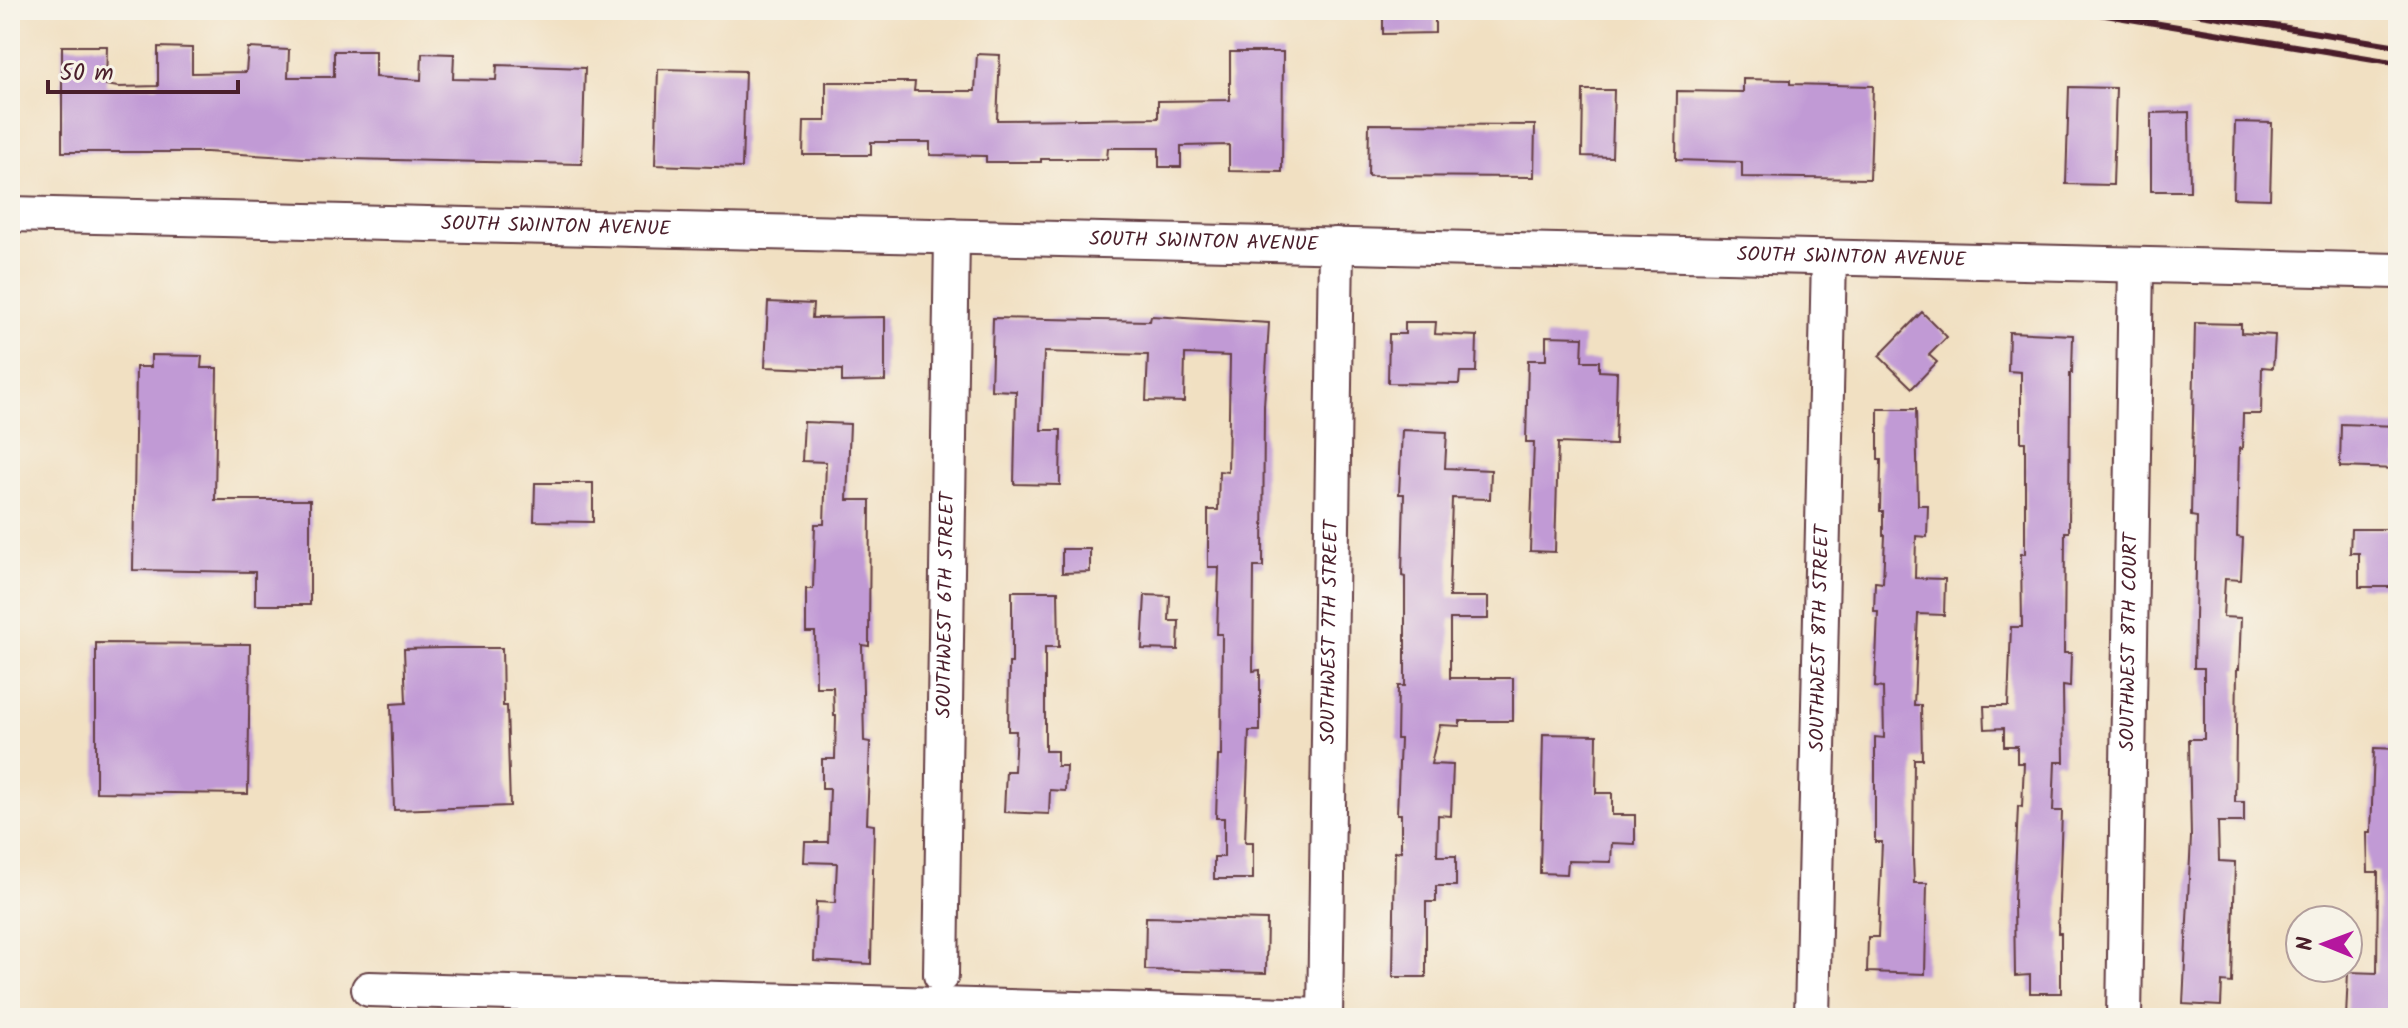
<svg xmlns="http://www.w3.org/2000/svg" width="2408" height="1028" font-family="Kalam,sans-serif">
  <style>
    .building { fill: #c19ad5 }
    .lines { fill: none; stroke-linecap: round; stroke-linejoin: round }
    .minor-casing { stroke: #633c42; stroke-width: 38 }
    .minor { stroke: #fff; stroke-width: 34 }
    .rail { stroke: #4a1f2b; stroke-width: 6 }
    .labels { text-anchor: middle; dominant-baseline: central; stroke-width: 6; stroke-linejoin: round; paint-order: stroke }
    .street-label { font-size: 20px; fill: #4a1f2b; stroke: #f7f3e8 }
  </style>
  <rect width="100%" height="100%" fill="#f7f3e8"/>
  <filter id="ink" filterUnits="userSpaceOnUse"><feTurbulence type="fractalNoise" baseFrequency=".0125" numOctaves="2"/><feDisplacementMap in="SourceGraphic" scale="16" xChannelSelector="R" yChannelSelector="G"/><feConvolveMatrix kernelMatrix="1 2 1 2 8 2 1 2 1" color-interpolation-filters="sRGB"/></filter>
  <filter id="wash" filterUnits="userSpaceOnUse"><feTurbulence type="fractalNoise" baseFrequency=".006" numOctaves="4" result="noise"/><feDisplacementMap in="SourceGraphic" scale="32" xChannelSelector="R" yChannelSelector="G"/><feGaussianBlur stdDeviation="1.8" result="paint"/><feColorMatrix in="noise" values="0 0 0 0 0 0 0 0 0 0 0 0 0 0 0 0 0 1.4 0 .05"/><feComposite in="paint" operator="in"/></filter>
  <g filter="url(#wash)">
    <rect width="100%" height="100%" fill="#f1e0c2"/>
    <g id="blocks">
      <path class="building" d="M1383,10H1435V33L1383,34Z
        M62,46H107L106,85L118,87L158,86V47L192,48V73L246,72L248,48L289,50L288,77H334V51H375V77L421,80L422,53L454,54L453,79L496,80L497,65L585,68L582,164L304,158L206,152H62Z
        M1230,52H1283L1282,172L1229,171V145L1181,146V167H1159V148H1108L1107,159H1041V162H986V156L930,155V142H871V155H803L804,121H826V82H915L914,91H975L977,54L1000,55L997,120L1158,118V101L1230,100Z
        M658,69L745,71L742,168L655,165Z
        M1743,79L1790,80V84L1873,86L1870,179L1742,177V162L1676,160L1677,91L1743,92Z
        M2069,87L2116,88L2113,185L2066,184Z
        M1583,90H1614L1612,157L1582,156Z
        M2189,112L2190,191H2151V113Z
        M2235,122L2272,123L2270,199L2233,198Z
        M1369,124L1535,125L1534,177L1368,176Z
        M768,302L813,304L812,318L885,317V381L842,382V370L765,367Z
        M1922,312L1947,337L1929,355L1937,362L1912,388L1879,356Z
        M1151,316L1269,323L1264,406L1263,567H1254L1253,671L1260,670V731H1249L1245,842H1253V879H1214V857H1224V818H1216L1218,756H1221L1222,634H1217L1219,567H1208V510H1218L1219,471L1228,472L1230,356L1185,354L1184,402L1146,401L1148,355L1044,352L1041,430H1061L1060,485L1014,484L1016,391L991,390L993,318L1150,321Z
        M1405,322H1436L1435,334L1477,336L1476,372H1460L1459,384L1388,383L1389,334H1405Z
        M2195,323L2241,324V333L2275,335L2273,368L2262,367L2261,414H2243L2242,449L2239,448L2237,537L2243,538L2241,580L2225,579L2223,617L2241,618L2239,669H2237L2235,802H2244V822H2218L2219,861L2235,862L2232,983L2222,982L2221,1006L2183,1004L2191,837L2189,739H2204V668H2194L2197,517L2191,516Z
        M2009,332L2073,335L2072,373H2070L2069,532H2065L2064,653H2071L2070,687L2063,686L2064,762H2055L2053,811H2062L2058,933H2061V993H2030V975L2015,976L2014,900L2018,806L2022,807L2024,763H2017V746H2004V728L1985,729L1984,706H2008L2011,627H2022L2021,554H2025V442H2021V372L2008,371Z
        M1546,336L1583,337L1582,361H1599V371L1617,372L1615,445L1558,443L1555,552L1530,551L1534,442H1526L1528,360H1546Z
        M151,355L202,356L201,368H217L215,500H310V605H255V572L133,570L136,367H151Z
        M1878,409H1916L1918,505H1928L1927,537L1916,536L1915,578L1945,579L1944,615L1918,614L1914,705H1921L1922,759H1914L1913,857L1914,883H1927L1925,974L1867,972L1868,937H1878L1882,842H1875V737L1884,738L1883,688L1875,687L1878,612H1874L1875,582L1883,583L1885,535H1883V511H1880L1881,460H1878Z
        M804,422L850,424L847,500H870L869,646L862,645L864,741L870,742L867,824L874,825L871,964L814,961L816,902L835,903L837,863L804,862L805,842H828L830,789H822V759H835L836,716H834L833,687H816L815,632H806V589H813L815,524H824L826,462L802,461Z
        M2341,424L2398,426V469L2340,467Z
        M1402,430L1447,432L1445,468L1491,470L1490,499L1452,498L1449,597H1488V619H1450V678H1513V721H1460V726L1440,725L1431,764L1453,765L1451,816L1438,815L1437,856H1456V886H1436V902H1426V977H1393L1395,851L1401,852V814H1397L1400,739H1397L1398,686H1405V577L1402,576L1404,494H1399Z
        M535,483H593V522L534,521Z
        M2351,529H2398V587H2359V553H2350Z
        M1062,549H1090V572L1062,573Z
        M1012,591H1058L1059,647H1045V751H1057V766H1066L1065,791L1050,790L1049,814L1004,812L1006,771H1014L1016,731H1008L1009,663H1012Z
        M1145,595L1170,596L1169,621H1179L1178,650L1142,649Z
        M96,643L250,644L248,794L96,792Z
        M445,648H502L503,706H507L510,806L394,810L391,704L406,703L404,649Z
        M1543,734L1597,735L1596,793H1612V815H1635V844L1612,843L1611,862L1568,861L1567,874L1540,873Z
        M2374,748L2398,749V1018H2346L2348,972L2377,973L2378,872H2368L2367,833H2371Z
        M1146,917L1267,920L1266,973L1145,970Z"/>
    </g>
  </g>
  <g filter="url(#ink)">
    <use href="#blocks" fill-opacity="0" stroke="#633c42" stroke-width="2"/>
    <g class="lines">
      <defs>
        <g id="minor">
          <path id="s1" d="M10,214L2398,271"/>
          <path id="s2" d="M941,975L952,236"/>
          <path d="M369,989L1325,1016"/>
          <path id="s3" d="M1325,1018L1336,245"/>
          <path id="s4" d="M1812,1018L1829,257"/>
          <path id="s5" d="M2124,1018L2136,265"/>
        </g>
      </defs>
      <use href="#minor" class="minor-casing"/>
      <use href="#minor" class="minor"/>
      <path class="rail" d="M2075,10L2398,63
        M2176,10L2398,46"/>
    </g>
  </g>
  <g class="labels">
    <g class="street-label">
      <text stroke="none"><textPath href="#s1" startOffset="546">SOUTH SWINTON AVENUE</textPath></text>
      <text stroke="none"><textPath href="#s1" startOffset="1194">SOUTH SWINTON AVENUE</textPath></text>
      <text stroke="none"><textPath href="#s1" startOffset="1842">SOUTH SWINTON AVENUE</textPath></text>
      <text stroke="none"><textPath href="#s2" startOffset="370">SOUTHWEST 6TH STREET</textPath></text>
      <text stroke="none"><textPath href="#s3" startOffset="386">SOUTHWEST 7TH STREET</textPath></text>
      <text stroke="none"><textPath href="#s4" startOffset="380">SOUTHWEST 8TH STREET</textPath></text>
      <text stroke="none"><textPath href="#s5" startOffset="376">SOUTHWEST 8TH COURT</textPath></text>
    </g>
  </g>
  <rect width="2408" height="1028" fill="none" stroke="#f7f3e8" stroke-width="40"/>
  <g transform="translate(2324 944) rotate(271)"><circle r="38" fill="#f7f3e8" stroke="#b29e9c" stroke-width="2"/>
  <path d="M0-6L14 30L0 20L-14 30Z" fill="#b5179e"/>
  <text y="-12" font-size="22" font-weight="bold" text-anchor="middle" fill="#4a1f2b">N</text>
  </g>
  <path d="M48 80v12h190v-12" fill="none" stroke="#4a1f2b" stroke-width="4"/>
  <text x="60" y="80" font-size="24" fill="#4a1f2b" stroke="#f7f3e8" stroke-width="6" paint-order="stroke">50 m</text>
</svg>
